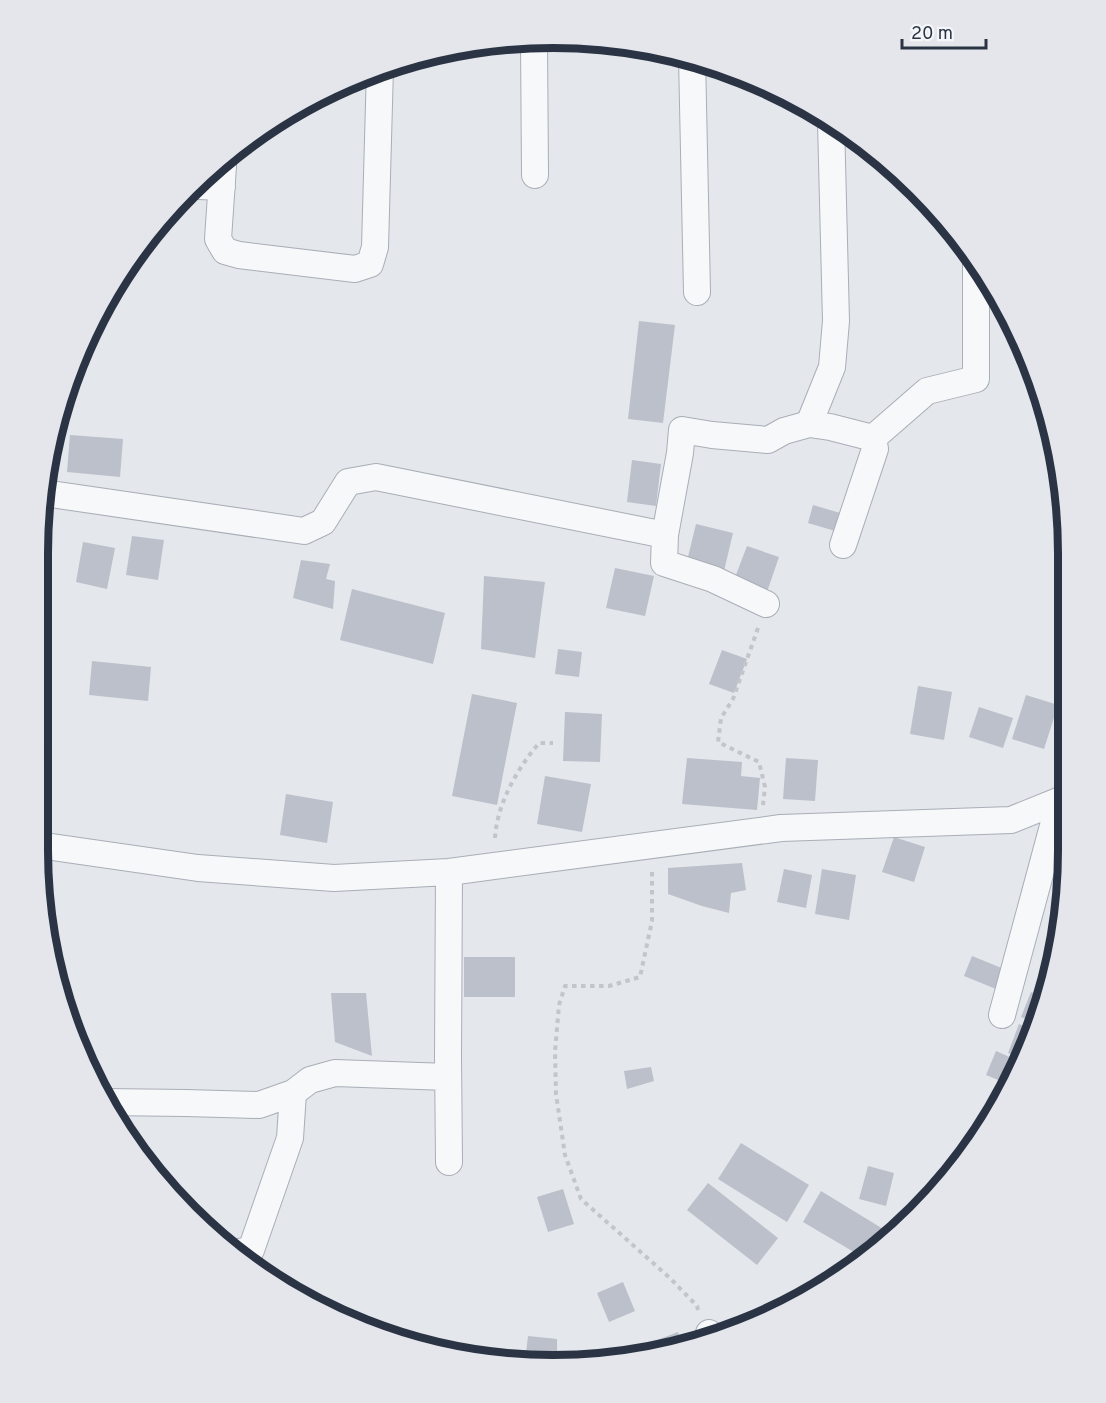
<svg xmlns="http://www.w3.org/2000/svg" width="1106" height="1403" font-family="Overpass,sans-serif">
  <style>
    .building { fill: #bbc0ca }
    .lines { fill: none; stroke-linecap: round; stroke-linejoin: round }
    .street-casing { stroke: #a9aeb7; stroke-width: 28 }
    .path { stroke: #c2c5cb; stroke-width: 4; stroke-dasharray: 4.5 4.5; stroke-linecap: butt }
    .street { stroke: #f7f8fa; stroke-width: 26 }
    .rim { fill: none; stroke: #2b3445; stroke-width: 8 }
  </style>
  <rect width="100%" height="100%" fill="#e4e7ec"/>
  <path class="building" d="M639,321L675,325L663,423L628,419Z
    M70,435L123,439L120,477L67,472Z
    M1054,440L1063,492L1059,493L1049,441Z
    M632,460L661,464L656,506L627,502Z
    M813,505L847,515L842,533L808,523Z
    M696,524L733,533L724,571L687,561Z
    M132,536L164,540L158,580L126,575Z
    M83,542L115,548L107,589L76,582Z
    M747,546L779,557L767,592L734,580Z
    M301,560L330,564L326,579L335,581L333,609L293,598Z
    M615,568L654,576L645,616L606,608Z
    M484,576L545,582L535,658L481,649Z
    M352,589L445,613L433,664L340,640Z
    M558,649L582,652L579,677L555,674Z
    M722,650L747,659L734,693L709,684Z
    M92,661L151,667L148,701L89,695Z
    M918,686L952,692L944,740L910,734Z
    M472,694L517,703L497,805L452,796Z
    M1026,695L1058,705L1044,749L1012,739Z
    M979,707L1013,718L1003,748L969,737Z
    M565,712L602,714L600,762L563,761Z
    M687,758L742,762L741,776L760,778L757,810L682,804Z
    M786,758L818,760L815,801L783,799Z
    M545,776L591,784L582,832L537,824Z
    M286,794L333,802L327,843L280,835Z
    M894,837L925,847L914,882L882,872Z
    M742,863L746,890L731,893L729,913L702,906L668,894V868Z
    M784,869L812,875L806,908L777,902Z
    M822,869L856,875L849,920L815,914Z
    M1064,877H1066L1064,895H1060Z
    M1059,938H1060L1057,956L1054,955Z
    M972,956L1009,971L1001,991L964,976Z
    M464,957H515V997H464Z
    M1031,992L1044,997L1037,1023L1021,1017Z
    M331,993H366L372,1056L335,1042Z
    M1019,1024L1034,1030L1029,1048L1023,1058L1008,1053Z
    M996,1051L1021,1062L1008,1084L986,1075Z
    M651,1067L654,1081L627,1089L624,1071Z
    M741,1143L809,1185L787,1222L718,1179Z
    M868,1166L894,1173L886,1206L859,1199Z
    M708,1183L778,1238L757,1265L687,1210Z
    M563,1189L574,1224L548,1232L537,1197Z
    M821,1191L893,1235L891,1239L864,1258L803,1222Z
    M623,1282L635,1311L609,1322L597,1293Z
    M678,1332L684,1348L647,1353L644,1345Z
    M528,1336L557,1339V1365L525,1362Z"/>
  <g class="lines">
    <defs>
      <path id="street" d="M534,40L535,175
        M692,57L697,292
        M223,166L218,239L225,251L239,255L355,269L370,264L375,247L380,68
        M199,186L222,187
        M809,424L832,367L836,321L831,122
        M873,438L927,391L976,379V262
        M44,493L304,531L323,522L348,482L376,477L665,535L680,453L682,430L712,435L768,440L784,431L809,424L830,427L873,438L875,449L843,545
        M665,535L664,563L713,579L766,604
        M38,845L198,868L334,878L449,872L781,828L1011,820L1068,797
        M449,872L448,1057L449,1162
        M1002,1015L1060,800
        M104,1102L186,1103L259,1105L293,1093L310,1080L335,1073L448,1077
        M238,1252L251,1250L290,1138L293,1093
        M709,1333L711,1338"/>
    </defs>
    <use href="#street" class="street-casing"/>
    <path class="path" d="M758,628L733,699L721,718L718,742L759,762L765,787L763,805
      M495,838C497,804 517,769 539,743H553
      M652,872V921L640,977L609,986H565L559,1005L555,1052L556,1094L565,1155L581,1199L670,1278L697,1306L698,1310"/>
    <use href="#street" class="street"/>
  </g>
  <path d="M0 0H1106V1403H0ZM553 48H553A505 505 0 0 1 1058 553V850A505 505 0 0 1 553 1355H553A505 505 0 0 1 48 850V553A505 505 0 0 1 553 48Z" fill="#e4e6eb" fill-rule="evenodd"/>
  <path class="rim" d="M553 48H553A505 505 0 0 1 1058 553V850A505 505 0 0 1 553 1355H553A505 505 0 0 1 48 850V553A505 505 0 0 1 553 48Z"/>
  <path d="M902 39v9h84v-9" fill="none" stroke="#2b3445" stroke-width="3"/>
  <text x="911" y="39" font-size="18" fill="#2b3445" stroke="#f4f6f9" stroke-width="4.5" paint-order="stroke">20 m</text>
</svg>
